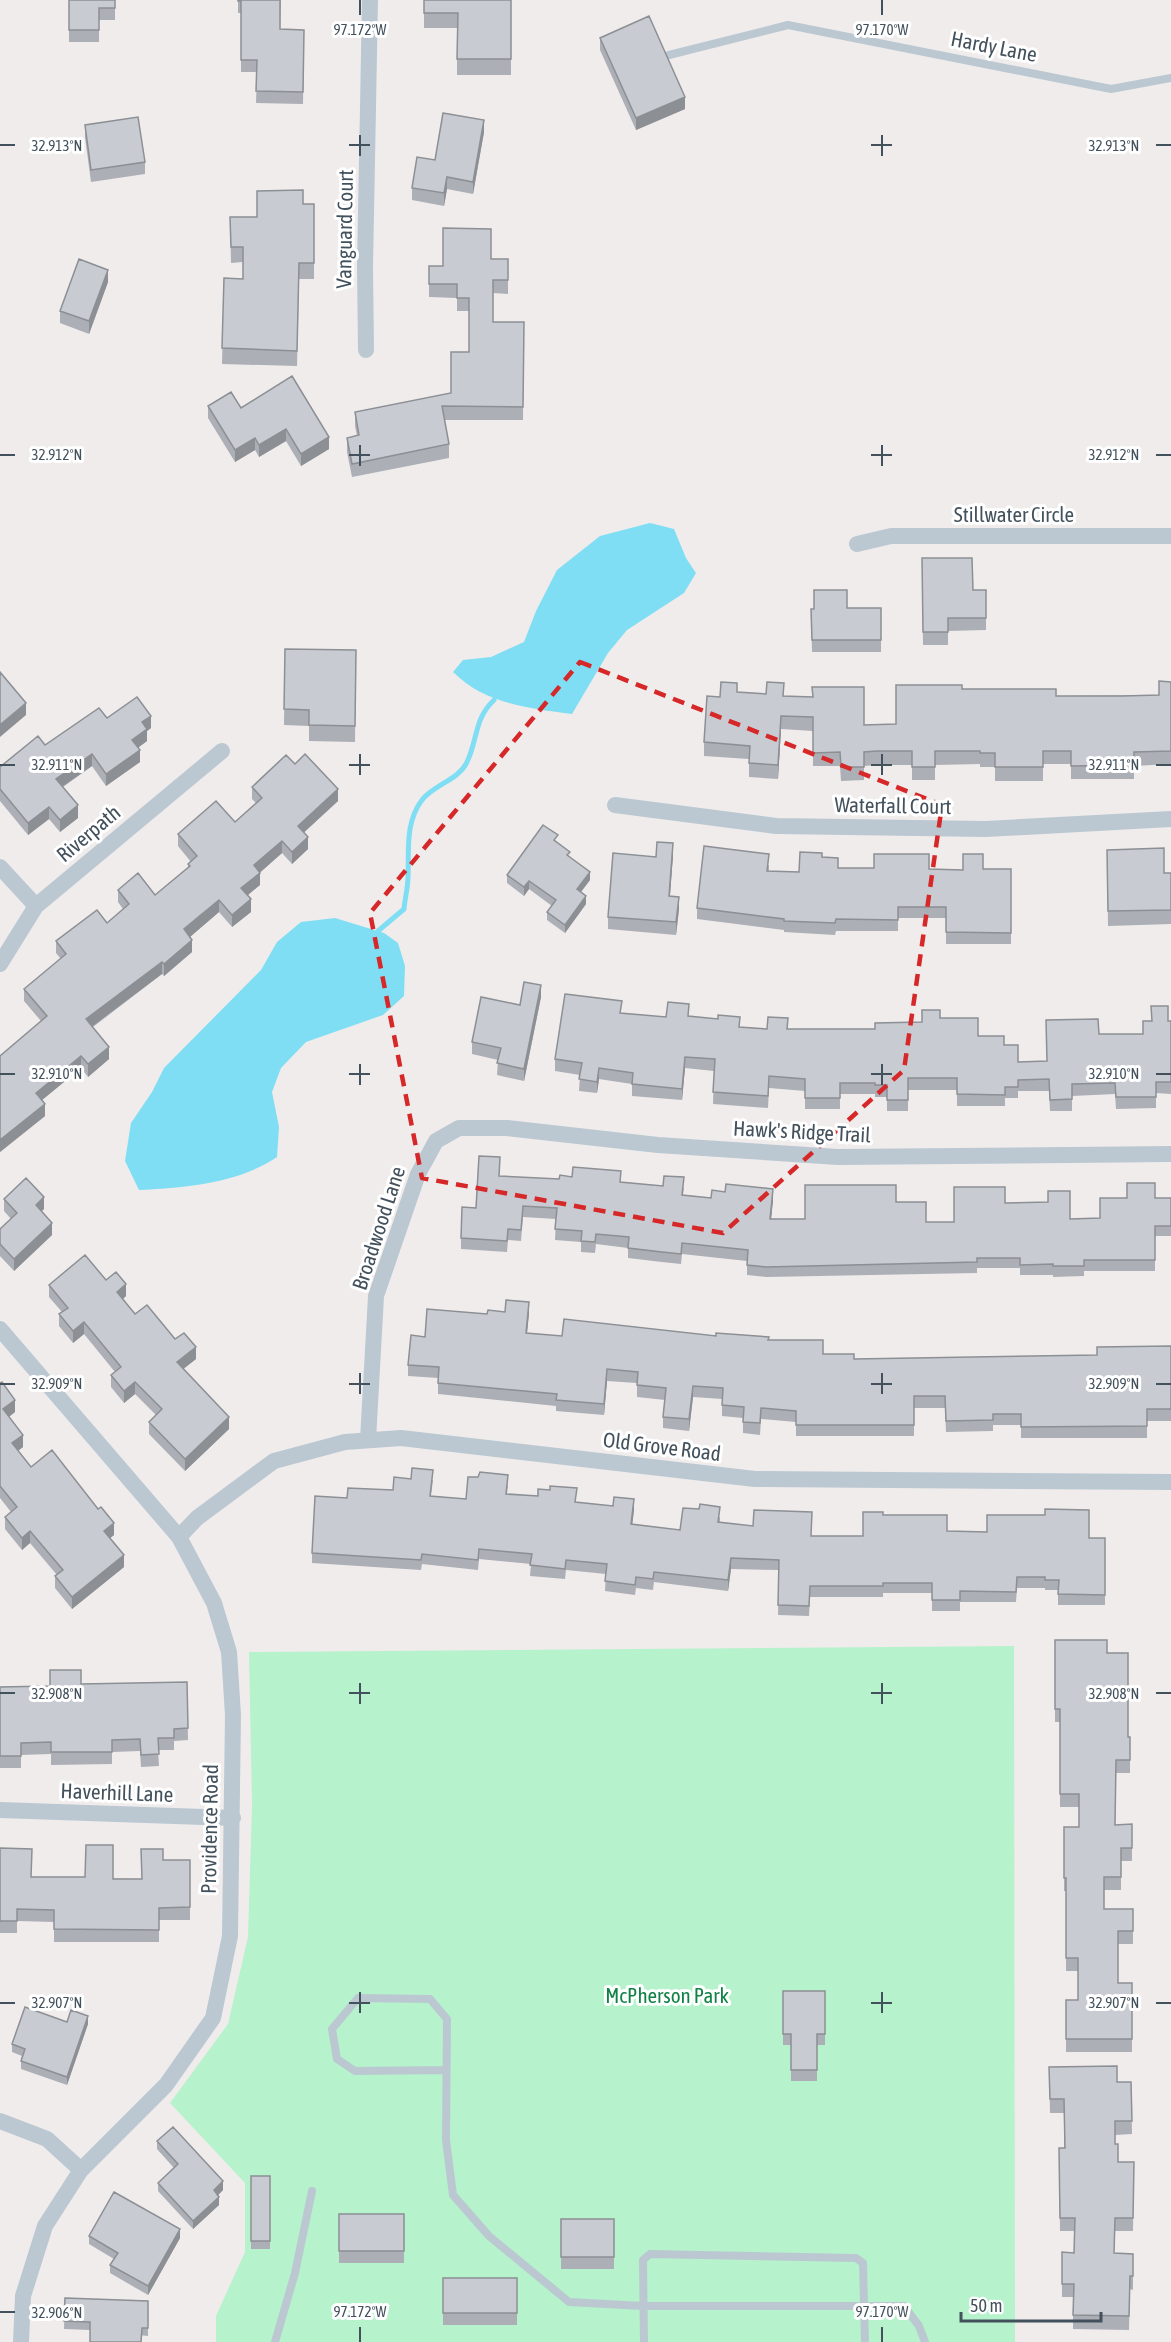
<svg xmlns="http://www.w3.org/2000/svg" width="1171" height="2342" font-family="'Asap Condensed',sans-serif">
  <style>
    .green { fill: #b6f2cc }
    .water { fill: #7fdef3 }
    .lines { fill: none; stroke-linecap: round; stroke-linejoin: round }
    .stream { stroke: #7fdef3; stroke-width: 5 }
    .lane { stroke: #bbc8d1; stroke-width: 8 }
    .street { stroke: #bbc8d1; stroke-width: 16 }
    .wall { fill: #acafb5 }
    .shaded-wall { fill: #8c8f93 }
    .building { fill: #c8ccd2; stroke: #8c8f93; stroke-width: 1.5 }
    .marked { fill: none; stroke: #d62828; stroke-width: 4.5; stroke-dasharray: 12 8; stroke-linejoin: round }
    .ticks { fill: none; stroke: #43515c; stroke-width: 2 }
    .labels { text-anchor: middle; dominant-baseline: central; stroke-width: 6; stroke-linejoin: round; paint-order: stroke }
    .street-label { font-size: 21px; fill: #43515c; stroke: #fff }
    .park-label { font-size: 21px; fill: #0f8246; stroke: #fff }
    .ticks-label { font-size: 15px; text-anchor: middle; fill: #43515c; stroke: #fff; stroke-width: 6; stroke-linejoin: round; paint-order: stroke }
  </style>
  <rect width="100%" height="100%" fill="#f0ecec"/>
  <path class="green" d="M1014,1646L1015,2342H216V2316L245,2252V2183L170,2103L228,2024L248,1937L252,1805L249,1652Z"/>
  <path class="water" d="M650,523L674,529L686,558L696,573L684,593L627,630L608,653L572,714C528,708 485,704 453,672L463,660L491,657L524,642L536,611L557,570L600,536Z
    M335,918L384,933L398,943L405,966L404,996L383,1015L306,1042L281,1068L272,1092L279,1127L277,1157C239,1183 185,1188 139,1190L125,1161L131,1123L152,1092L164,1068L261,970L277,942L301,922Z"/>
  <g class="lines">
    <path class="stream" d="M378,931L404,909C405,898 408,887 408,877C409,851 405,822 422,800C433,785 459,780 467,762C478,739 474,719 494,700"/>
    <path class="lane" d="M669,55L788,25L1111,89L1171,78
      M446,2070L355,2071L337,2059L332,2029L358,1998L430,1999L447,2019L446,2140L453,2195L489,2236L569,2302L643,2306H904L919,2326L925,2342
      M275,2342L295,2273L312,2191
      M644,2342L643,2260L650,2254L856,2258L863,2263L865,2342"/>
    <path class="street" d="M366,350L365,267L370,0
      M857,544L891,536H1171
      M615,805L776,826L986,829L1171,819
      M0,867L36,906
      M0,964L36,906L222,751
      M0,1329L179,1537L214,1603L229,1652L233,1715L230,1936L213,2018L166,2085L81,2170L45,2226L23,2296L21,2342
      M368,1440L376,1296L418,1174L436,1141L459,1128H507L658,1145L838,1157L1171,1154
      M179,1537L197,1518L274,1461L345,1442L401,1438L755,1479L1171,1482
      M0,1810L233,1818
      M0,2121L47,2139L81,2170"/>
  </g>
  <path class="wall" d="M69,0H115V20H99V42H69Z
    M238,0H281L280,29L304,30L303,104L256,103L257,72H241V13H238Z
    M424,0H511V75H457V28H424Z
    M600,38L685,109L636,130L600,50Z
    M85,125L145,162V174L91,182L85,137Z
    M484,132L473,194L447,189L444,206L412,200V188L435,160Z
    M303,204H314V279H299L297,366L222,364L224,278L243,279V262L231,263L230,217H257Z
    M491,259H508V294L493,293V322H524L523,420H444L449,444V458L352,477L347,452V438L357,436L355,426V412L451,393L469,352V311H457V298L429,297V266H443Z
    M108,282L89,334L60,323V311Z
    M208,406L241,408L329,449L301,466L286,441L259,457L255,450L235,462L208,418Z
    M922,558L973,590H986V630L948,631V645H923Z
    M881,608V652H812L811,609Z
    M285,649L356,650L355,742L309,741V726L284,725Z
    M1171,682V764L1134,766V779H1071V764H1043V781H995V767H980V764L935,765V780H912V765H877L864,766V780L841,781L840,766H813V731L781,729L778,779L749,777V759L704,756V742L737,692L784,696L864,725L896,724L962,689L1056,696L1159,695Z
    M107,718L151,728L147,731V741L138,748L140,762L106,786L92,766L63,787L78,818L60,832L49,819L28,835L0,801V767L45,745Z
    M295,764L338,801L304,832L308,849L292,864L282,853L260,872V885L247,895L251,912L232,927L219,912L190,937L192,952L164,976L162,974L93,1027L109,1059L88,1077L81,1068L42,1100L45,1116L0,1152L41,1021L24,1001V989L61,959L56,953V941L107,923L123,909L118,902V890L155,895L188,867V864L191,862L178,846V834L235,822L256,803L252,799V787Z
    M558,843L590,880L581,892L586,904L565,933L547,920V912L552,906L529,889L524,896L507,883V875Z
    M1107,850L1164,873H1171V924L1108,926Z
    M673,855L670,896L679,909L676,935L608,929V917L656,857Z
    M822,857L838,868L963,870L983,869H1011V944H946V918H898V931H836L835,935L784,932V930L697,919V908L769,865V871L799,872Z
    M541,997L524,1081L497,1075L498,1060L472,1054V1042L520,1005Z
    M689,1016L740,1027L767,1029H875L922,1022L940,1018L978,1036L1004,1045L1018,1062L1047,1061L1099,1034H1143L1168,1021H1171V1094L1156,1093V1108L1116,1109L1115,1094L1072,1096V1111H1050L1049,1091H1018V1098H1005V1106H957V1090H908V1111H887V1097H875V1094H840V1109H805V1091L769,1088L768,1108L713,1104L714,1071L685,1068L682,1100L632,1096V1084L599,1079L597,1093L579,1091L580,1075L555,1071V1059L666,1017Z
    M499,1176L621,1182L684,1188L683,1195L711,1198L773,1200L771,1219H805L896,1202L926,1222H954L1005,1203L1070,1219L1100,1218L1155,1198H1171V1236H1155V1271H1084V1276L1053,1277V1275H1020V1268H977V1273L766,1277L747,1275V1261L682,1254L681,1264L662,1262L628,1258V1248L596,1244L595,1253L581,1252V1242L555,1240L556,1219L523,1217L521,1241L508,1240L507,1252L461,1249V1238L476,1208Z
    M4,1199L44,1209L41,1211L52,1235L14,1271L0,1256V1229L11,1219L4,1211Z
    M106,1280L126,1296L123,1299L135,1314L175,1339L196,1359L183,1369L229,1429L185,1471L149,1434V1422L156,1415L135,1394L124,1403L111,1387V1375L115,1372L84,1334L73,1343L59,1326V1314L62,1312L49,1297V1285Z
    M529,1313L527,1333L562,1336H716L769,1340L823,1354L854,1359L1097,1355L1171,1346V1421H1147V1438H1021V1425H993V1431L946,1432L945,1408H914V1436H796V1422L761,1419L760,1435L743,1433V1418L722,1416V1399L693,1397L689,1431L663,1428V1417L665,1400L637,1397V1383L607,1381L604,1415L556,1411V1406L438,1394V1378L408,1376V1365L425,1337L487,1314Z
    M0,1383L15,1412L9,1417L23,1447L18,1451L31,1467L114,1535L110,1538L124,1567L72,1609L55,1588V1576L57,1575L30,1543L22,1550L5,1529V1517L11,1512L0,1498Z
    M411,1479L433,1480L431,1496L466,1499L508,1485L507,1494L634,1510L632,1525L680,1530L720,1517V1522L811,1536H863L883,1515L947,1531L1089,1538H1105V1605H1058V1590H1045V1588H1017L1016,1602H960V1611H932V1593H883V1597H810L809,1616L778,1615L779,1570L731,1569L728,1591L654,1582L653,1590L636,1588L635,1595L605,1591L606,1574L566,1570L565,1579L530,1576L531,1564L479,1559L478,1570L422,1564L421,1570L312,1563V1553L347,1498L393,1490Z
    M1055,1640L1107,1653L1128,1737H1130V1773H1116L1115,1825L1132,1824V1861H1121V1890H1104V1909H1133V1944H1118V1983H1132V2052H1066V2000H1078V1971H1066V1891H1064V1827H1079V1807H1060V1722H1055Z
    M187,1682L188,1740L174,1741V1750H158L159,1766L141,1767L140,1751L112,1752V1764L51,1765V1754L21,1755V1768H0V1687L50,1686L81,1684Z
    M0,1848L31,1877L141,1879L163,1860H190V1920H159V1942H54V1922L17,1921V1933H0Z
    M783,1991H825V2045H817V2081H791V2045H783Z
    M88,2024L67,2085L21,2069V2061L22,2056L12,2052V2044Z
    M1049,2067L1117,2082H1131L1132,2134L1115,2135V2144L1118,2162H1134L1133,2231H1115L1114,2253L1133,2254V2290L1130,2289L1129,2330L1073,2329V2297H1062V2252L1074,2253V2231H1060L1059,2148H1064V2113H1050Z
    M157,2141L223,2190L218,2195L219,2205L193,2229L158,2191V2183L174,2168L157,2149Z
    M251,2176H270V2249H251Z
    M339,2214H404V2263H339Z
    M561,2219H614V2269H561Z
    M89,2236L180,2238L148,2295L110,2273V2265L114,2259L89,2244Z
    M443,2278H517V2325H443Z
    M65,2298L148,2301V2336L90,2330L64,2329Z"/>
  <path class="shaded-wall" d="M685,97V109L636,130V118Z
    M484,120V132L473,194V182Z
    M447,177V189L444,206V193Z
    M108,270V282L89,334V321Z
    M286,429V441L259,457V445Z
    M329,437V449L301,466V454Z
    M255,438V450L235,462V450Z
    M26,703V715L0,737V725Z
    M151,716V728L147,731V741L132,752V740L142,722Z
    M781,716V729L778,779V765Z
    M140,750V762L106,786V774Z
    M92,754V766L56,791V779Z
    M338,789V801L298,838V826Z
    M78,805V818L60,832V820Z
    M49,807V819L28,835V823Z
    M308,837V849L292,864V852Z
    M282,841V853L254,878V865Z
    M673,843V855L669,908V896Z
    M590,872V880L577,897V889Z
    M260,873V885L241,901V888Z
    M529,881V889L524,896V887Z
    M586,896V904L565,933V925Z
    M679,897V909L676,935V922Z
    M251,899V912L232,927V915Z
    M219,900V912L184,942V929Z
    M192,940V952L164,976V964Z
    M162,962V974L86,1031V1019Z
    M541,985V997L524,1081V1069Z
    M109,1047V1059L88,1077V1064Z
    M81,1056V1068L36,1105V1093Z
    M685,1057V1068L682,1100V1089Z
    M599,1068V1079L597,1093V1082Z
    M45,1104V1116L0,1152V1140Z
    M773,1189V1200L770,1230V1219Z
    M44,1197V1209L36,1217V1205Z
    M52,1223V1235L14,1271V1259Z
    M126,1284V1296L117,1304V1292Z
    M529,1302V1313L526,1344V1333Z
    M84,1322V1334L73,1343V1331Z
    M196,1347V1359L177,1374V1362Z
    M607,1369V1381L604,1415V1404Z
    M135,1382V1394L124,1403V1391Z
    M693,1386V1397L689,1431V1419Z
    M15,1400V1412L3,1421V1409Z
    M229,1417V1429L185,1471V1459Z
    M23,1435V1447L12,1455V1443Z
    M634,1499V1510L631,1535V1524Z
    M114,1523V1535L104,1543V1531Z
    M30,1531V1543L22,1550V1538Z
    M124,1555V1567L72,1609V1597Z
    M731,1558V1569L728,1591V1580Z
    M88,2016V2024L67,2085V2077Z
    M223,2181V2190L214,2199V2190Z
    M219,2197V2205L193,2229V2221Z
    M180,2229V2238L148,2295V2286Z"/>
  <path class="building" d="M69,0H115V8H99V30H69Z
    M238,0H280V29L304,30L303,92L256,91L257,60H241V1H238Z
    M424,0H511V59H457L458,13H424Z
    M649,16L685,97L636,118L600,38Z
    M443,113L484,120L473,182L447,177L444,193L412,188L417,157L435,160Z
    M138,117L145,162L91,170L85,125Z
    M303,190V204H314V263H299L297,351L222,348L224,278L243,279V247H231L230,217H257V191Z
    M443,228L491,229V259H508V280H493V322H524L523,407L442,406L449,444L352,464L347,438L359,435L355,412L451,393V352H469V298H457V284H429V266H443Z
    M79,259L108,270L89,321L60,311Z
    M292,376L329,437L301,454L286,429L259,445L255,438L235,450L208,406L231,392L241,408Z
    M922,558H972L973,590H986V618H948V632H923Z
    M814,590H847V608H881V640H812L811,609H814Z
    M285,649L356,650L355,726L309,725V710L284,709Z
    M0,672L26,703L0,725Z
    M1159,681L1171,682V751L1134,752V765L1071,766V751H1043V767H995V753H980V751H935V767H912V751H877L864,752V767H841L840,752L813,753V717L781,716L778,765L749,763L750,746L704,742L707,696L720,697L721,682L737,683V692L766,694L767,682L784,683L783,696L813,697L812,687H864V725L896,724V685H962V689H1056V696H1122L1159,695Z
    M137,697L151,716L142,722L147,729L132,740L140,750L106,774L92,754L56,779L78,805L60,820L49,807L28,823L0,789V767L38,736L45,745L99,708L107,718Z
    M305,754L338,789L298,826L308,837L292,852L282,841L254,865L260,873L241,888L251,899L232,915L219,900L184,929L192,940L164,964L162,962L86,1019L109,1047L88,1064L81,1056L36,1093L45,1104L0,1140V1056L47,1016L24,989L66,954L56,941L97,910L107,923L129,904L118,890L138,873L155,895L190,866L188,864L197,856L178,834L216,801L235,822L262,798L252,787L286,755L295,764Z
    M543,825L558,835L554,840L570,852L567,855L590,872L577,889L586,896L565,925L547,912L556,900L529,881L524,887L507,875Z
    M657,842L673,843L669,896L679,897L676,922L608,917L613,853L656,857Z
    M704,846L769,854L767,871L799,872L800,852L822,853V857L838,858V868H874V854H929V869L963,870V854H983V869H1011V933L946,932V907H898V920L836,919L835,923L784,921V919L697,908Z
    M1164,848V873H1171V910L1108,911L1107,850Z
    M524,982L541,985L524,1069L497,1063L501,1048L472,1042L481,997L520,1005Z
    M565,994L622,1001L620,1013L666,1017L668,1002L689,1004L688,1016L718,1019V1015L740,1017L739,1027L767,1029L768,1017L788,1018L787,1029H875V1023L922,1022V1010H940V1018H978V1036H1004V1045H1018V1062L1047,1061L1046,1020L1098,1019L1099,1034H1143V1021H1152L1151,1006H1168V1021H1171V1082H1156V1097H1116L1115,1083L1072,1084V1099L1050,1100L1049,1079L1018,1080V1087H1005V1095L957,1094V1078H908V1100H887V1085H875V1083H840V1098H805V1079L769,1076L768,1096L713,1092L715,1059L685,1057L682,1089L632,1084L633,1073L599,1068L597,1082L579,1079L582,1063L555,1059Z
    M479,1156L500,1157L499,1176L559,1179L560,1175L572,1177L573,1167L621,1171L620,1182L663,1186L664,1176L684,1177L682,1195L711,1198L712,1190L725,1192L726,1184L773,1189L770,1219H805V1185H896V1202H926V1222H954V1187H1005V1203L1048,1202V1191H1070V1219L1100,1218V1198H1127V1183H1155V1198H1171V1226H1155V1260H1084V1266H1053V1264L1020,1265V1258H977V1262L766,1267L747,1265L748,1250L682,1243L681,1254L662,1252L628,1248L629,1237L596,1234L595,1242L581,1241L582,1231L555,1229L557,1208L523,1206L521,1230L508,1229L507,1241L461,1238L462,1207L476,1208Z
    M26,1178L44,1197L36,1205L52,1223L14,1259L0,1244V1229L17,1213L4,1199Z
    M85,1255L106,1280L116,1272L126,1284L117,1292L135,1314L147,1305L175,1339L184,1333L196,1347L177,1362L229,1417L185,1459L149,1422L162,1409L135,1382L124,1391L111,1375L121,1367L84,1322L73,1331L59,1314L68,1308L49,1285Z
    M506,1300L529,1302L526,1333L562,1336L564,1319L716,1336V1333L769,1337L768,1340H823V1354H854V1359L1097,1355V1347L1171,1346V1409H1147V1426L1021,1427V1414H993V1420L946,1421L945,1396H914V1425H796V1411L761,1408L760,1423L743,1422L744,1407L722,1405L723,1388L693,1386L689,1419L663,1417L666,1388L637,1385L638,1372L607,1369L604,1404L556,1400L557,1394L438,1383L439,1367L408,1365L411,1335L425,1337L427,1309L487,1314L488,1310L505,1312Z
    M2,1382L15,1400L3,1409L23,1435L12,1443L31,1467L52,1450L98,1509L101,1507L114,1523L104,1531L124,1555L72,1597L55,1576L63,1570L30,1531L22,1538L5,1517L17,1507L0,1486V1383Z
    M412,1468L433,1470L430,1496L466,1499L468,1477H478L480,1472L508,1475L506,1494L538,1496V1489L550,1490V1486L577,1488L575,1502L613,1506L614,1497L634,1499L631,1524L680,1530L683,1508L699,1509L700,1504L720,1507L718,1522L753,1526L754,1510L812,1512L811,1536H863V1512H883V1515H947V1531L987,1532V1515H1045V1509L1089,1510V1538H1105V1595L1058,1594L1059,1580H1045V1577H1017L1016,1592L960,1591V1600H932V1583H883V1586H810L809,1606L778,1605L779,1560L731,1558L728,1580L654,1572L653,1579L636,1577L635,1585L605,1581L607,1564L566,1560L565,1569L530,1565L532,1554L479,1549L478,1560L422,1554L421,1560L312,1553L315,1496L347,1498L348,1488L393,1490L394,1477L411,1479Z
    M1055,1640H1107V1653H1128V1737H1130V1760H1116L1115,1825L1132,1824V1848H1121V1877H1104V1909H1133V1931H1118V1983H1132V2039H1066V2000H1078V1958H1066V1878H1064V1827H1079V1794H1060V1709H1055Z
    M50,1670H81V1684L187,1682L188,1728L174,1729V1738H158L159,1754L141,1755L140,1739L112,1740V1752H51V1742L21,1743V1756H0V1687L50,1686Z
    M86,1845H113V1879H142L141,1849H163V1860H190V1907L159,1908V1930L54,1929V1910L17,1909V1921H0V1848L32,1849L31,1877H85Z
    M783,1991H825V2034H817V2070H791V2034H783Z
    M25,2007L67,2022L71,2010L88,2016L67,2077L21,2061L25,2049L12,2044Z
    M1117,2066V2082H1131L1132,2121H1115V2144H1118V2162H1134L1133,2218H1115L1114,2253L1133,2254V2276H1130L1129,2316L1073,2315L1074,2284H1062V2252L1074,2253L1075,2218H1060L1059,2148H1065L1064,2099H1050L1049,2067Z
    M173,2127L223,2181L214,2190L219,2197L193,2221L158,2183L178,2164L157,2141Z
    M251,2176H270V2241H251Z
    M114,2192L180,2229L148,2286L110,2265L118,2253L89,2236Z
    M339,2214H404V2251H339Z
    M561,2219H614V2257H561Z
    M443,2278H517V2313H443Z
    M65,2298L148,2301V2328H142L141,2342H90V2322L64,2321Z"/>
  <path class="marked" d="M580,662L942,805L904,1070L723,1233L422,1178L370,913Z"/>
  <path class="ticks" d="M360,0V15M882,0V15M360,135V156M882,135V156M0,145H15M349,145H370M871,145H892M1156,145H1171M360,445V466M882,445V466M0,455H15M349,455H370M871,455H892M1156,455H1171M360,754V775M882,754V775M0,765H15M349,765H370M871,765H892M1156,765H1171M360,1064V1085M882,1064V1085M0,1074H15M349,1074H370M871,1074H892M1156,1074H1171M360,1373V1394M882,1373V1394M0,1384H15M349,1384H370M871,1384H892M1156,1384H1171M360,1683V1704M882,1683V1704M0,1693H15M349,1693H370M871,1693H892M1156,1693H1171M360,1992V2013M882,1992V2013M0,2003H15M349,2003H370M871,2003H892M1156,2003H1171M0,2312H15M360,2327V2342M882,2327V2342"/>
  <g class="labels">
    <g class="street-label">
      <text transform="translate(994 46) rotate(11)">Hardy Lane</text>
      <text transform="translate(344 229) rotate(-89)">Vanguard Court</text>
      <text x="1014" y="514">Stillwater Circle</text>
      <text transform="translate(893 805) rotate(1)">Waterfall Court</text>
      <text transform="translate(88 833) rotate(-40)">Riverpath</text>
      <text transform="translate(802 1131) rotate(3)">Hawk's Ridge Trail</text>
      <text transform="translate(378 1228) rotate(-72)">Broadwood Lane</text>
      <text transform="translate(662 1446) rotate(7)">Old Grove Road</text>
      <text transform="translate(117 1792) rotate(2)">Haverhill Lane</text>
      <text transform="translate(209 1829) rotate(-89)">Providence Road</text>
    </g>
    <g class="park-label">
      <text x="667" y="1995">McPherson Park</text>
    </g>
  </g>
  <g class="ticks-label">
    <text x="360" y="35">97.172°W</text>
    <text x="882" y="35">97.170°W</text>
    <text x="57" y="151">32.913°N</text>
    <text x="1114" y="151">32.913°N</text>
    <text x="57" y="460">32.912°N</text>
    <text x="1114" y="460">32.912°N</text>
    <text x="57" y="770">32.911°N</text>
    <text x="1114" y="770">32.911°N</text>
    <text x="57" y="1079">32.910°N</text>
    <text x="1114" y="1079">32.910°N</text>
    <text x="57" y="1389">32.909°N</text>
    <text x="1114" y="1389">32.909°N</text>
    <text x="57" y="1699">32.908°N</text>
    <text x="1114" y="1699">32.908°N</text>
    <text x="57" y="2008">32.907°N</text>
    <text x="1114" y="2008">32.907°N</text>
    <text x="360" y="2317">97.172°W</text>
    <text x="882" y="2317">97.170°W</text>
    <text x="57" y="2318">32.906°N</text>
  </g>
  <path d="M961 2312v9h140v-9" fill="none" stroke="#43515c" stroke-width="3"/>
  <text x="970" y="2312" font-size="18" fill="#43515c" stroke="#ffffff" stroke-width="4.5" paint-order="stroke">50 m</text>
</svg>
